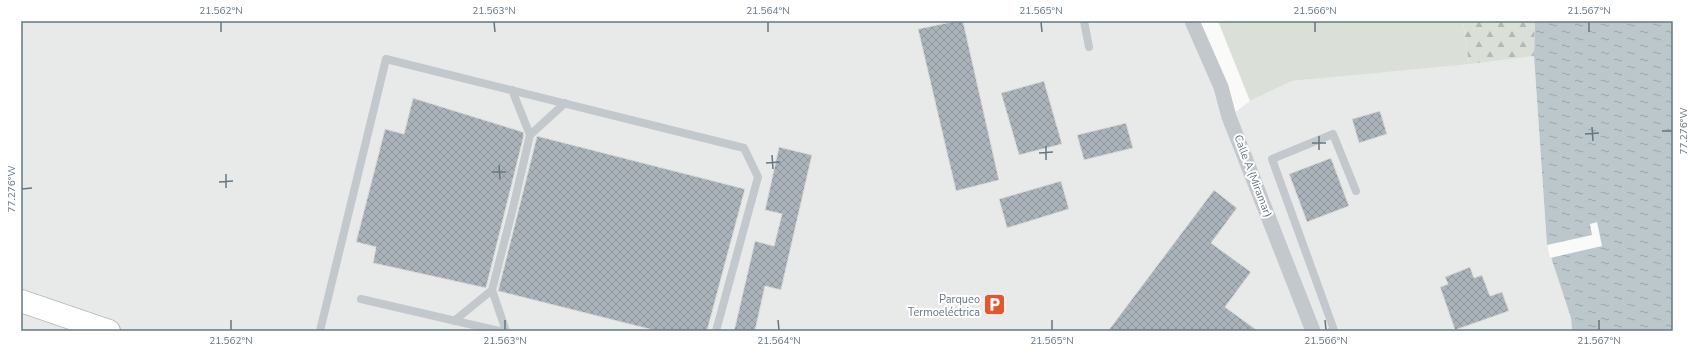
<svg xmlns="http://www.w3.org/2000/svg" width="1694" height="352" font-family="'Nunito Sans',sans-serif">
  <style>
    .built { fill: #e8e9e9 }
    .green { fill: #dadfd7 }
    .forest { fill: url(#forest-firs) }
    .water { fill: url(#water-ripples) }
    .pier { fill: #fafaf8 }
    .building { fill: url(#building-cross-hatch); stroke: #dcdcda }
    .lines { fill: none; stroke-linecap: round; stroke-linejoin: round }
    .secondary-casing { stroke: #b3babf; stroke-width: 24 }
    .service { stroke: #c3c8cc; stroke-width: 8 }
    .minor { stroke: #c3c8cc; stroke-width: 15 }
    .secondary { stroke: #fff; stroke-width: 22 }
    .ticks { fill: none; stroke: #657683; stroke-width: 1.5 }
    .labels { text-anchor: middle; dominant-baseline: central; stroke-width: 4; stroke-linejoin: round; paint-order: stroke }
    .street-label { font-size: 11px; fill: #657683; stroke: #fff }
    .poi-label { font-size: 11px; fill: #657683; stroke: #fff; text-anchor: end }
    .neatline { fill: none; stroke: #657683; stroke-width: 1.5 }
    .ticks-label { font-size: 10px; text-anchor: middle; fill: #657683 }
  </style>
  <defs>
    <pattern id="forest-firs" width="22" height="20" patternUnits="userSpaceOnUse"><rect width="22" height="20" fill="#dadfd7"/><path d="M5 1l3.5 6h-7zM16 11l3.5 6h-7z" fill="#b4b9b4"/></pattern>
    <pattern id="water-ripples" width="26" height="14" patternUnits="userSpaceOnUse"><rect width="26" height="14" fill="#bbc7cb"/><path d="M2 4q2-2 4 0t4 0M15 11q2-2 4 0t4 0" fill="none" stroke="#9ca6aa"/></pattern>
    <pattern id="building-cross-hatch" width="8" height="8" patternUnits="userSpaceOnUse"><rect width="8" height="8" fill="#aab3b9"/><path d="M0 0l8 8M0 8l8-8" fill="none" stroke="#8e969c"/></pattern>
  </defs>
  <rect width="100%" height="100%" fill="#fafaf8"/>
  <path class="built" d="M21,21H1193L1230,116L1250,101L1292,81L1534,56L1547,245L1571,318L1572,331H21Z"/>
  <path class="green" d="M1218,21H1463L1469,64L1292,81L1250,101Z"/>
  <path class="forest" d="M1463,21H1535L1534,56L1469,64Z"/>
  <path class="water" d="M1535,21H1673V331H1572L1571,318L1547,245L1534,56Z"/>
  <path class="pier" d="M1597,222L1602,246L1550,258L1547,245L1592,235L1590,224Z"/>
  <path class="building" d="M956,21H963L999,180L956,191L918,29Z
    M1044,81L1062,144L1019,155L1001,93Z
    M413,98L523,132L524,135L486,288L373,263L376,247L356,242L385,129L404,134Z
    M1380,111L1387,134L1359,143L1352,119Z
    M1126,123L1133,148L1084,160L1077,135Z
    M537,136L745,189L707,331H657L498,291Z
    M779,147L812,155L781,290L765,286L755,331H734L755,241L774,246L782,214L765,210Z
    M1331,158L1349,206L1307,222L1289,174Z
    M1061,181L1069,209L1007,228L999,199Z
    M1214,190L1237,208L1211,243L1251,272L1225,307L1258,331H1108Z
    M1470,267L1474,278L1482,275L1490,296L1502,292L1509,311L1455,330L1440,287L1448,284L1445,277Z"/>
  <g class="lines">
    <defs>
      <path id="secondary" d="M21,301L109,331"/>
    </defs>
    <use href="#secondary" class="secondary-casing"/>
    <path class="service" d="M1084,21L1089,47
      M530,135L565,103
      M492,290L506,331
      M361,299L499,331
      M454,321L492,290L513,208L530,135L512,90
      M320,331L386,59L744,148L758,177L716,331
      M1331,331L1334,330L1272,159L1333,134L1356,191"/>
    <path class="minor" d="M1192,21L1221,87L1229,117L1313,331"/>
    <use href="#secondary" class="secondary"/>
  </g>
  <path class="ticks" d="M221,22V32M494,22L495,32M768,22V32M1041,22L1042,32M1315,22V32M1589,22V32M1592,127L1593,141M1662,131H1672M1585,134L1599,133M1319,136V150M1312,143H1326M1046,146V160M1039,153L1053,152M772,155L773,169M766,163L780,162M499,165L500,179M492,172H506M226,174V188M219,182L233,181M22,189L32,188M231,320V330M505,320V330M778,320L779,330M1052,320V330M1325,320L1326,330M1599,320V330"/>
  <defs>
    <symbol id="parking-square" viewBox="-11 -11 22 22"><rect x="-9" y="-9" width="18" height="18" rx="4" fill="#e4572e" stroke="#fff"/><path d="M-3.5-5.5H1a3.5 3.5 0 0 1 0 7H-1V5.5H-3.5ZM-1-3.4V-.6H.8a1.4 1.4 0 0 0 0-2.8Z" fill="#fff"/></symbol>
  </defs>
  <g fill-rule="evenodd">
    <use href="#parking-square" x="982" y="292" width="25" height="25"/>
  </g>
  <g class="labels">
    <g class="street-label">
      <text transform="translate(1253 176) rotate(69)">Calle A (Miramar)</text>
    </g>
    <g class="poi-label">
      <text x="980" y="299">Parqueo<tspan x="980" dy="13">Termoeléctrica</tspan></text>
    </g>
  </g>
  <rect width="1694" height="352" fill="none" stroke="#ffffff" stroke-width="44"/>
  <rect x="22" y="22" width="1650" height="308" class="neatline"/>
  <g class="ticks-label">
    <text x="221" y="14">21.562°N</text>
    <text x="494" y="14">21.563°N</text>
    <text x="768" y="14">21.564°N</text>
    <text x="1041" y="14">21.565°N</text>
    <text x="1315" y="14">21.566°N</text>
    <text x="1589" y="14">21.567°N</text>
    <text transform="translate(1683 131) rotate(-90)" y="4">77.276°W</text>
    <text transform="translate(11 189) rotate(-90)" y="4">77.276°W</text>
    <text x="231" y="344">21.562°N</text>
    <text x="505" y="344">21.563°N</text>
    <text x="779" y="344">21.564°N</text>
    <text x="1052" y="344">21.565°N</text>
    <text x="1326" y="344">21.566°N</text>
    <text x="1599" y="344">21.567°N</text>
  </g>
</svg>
